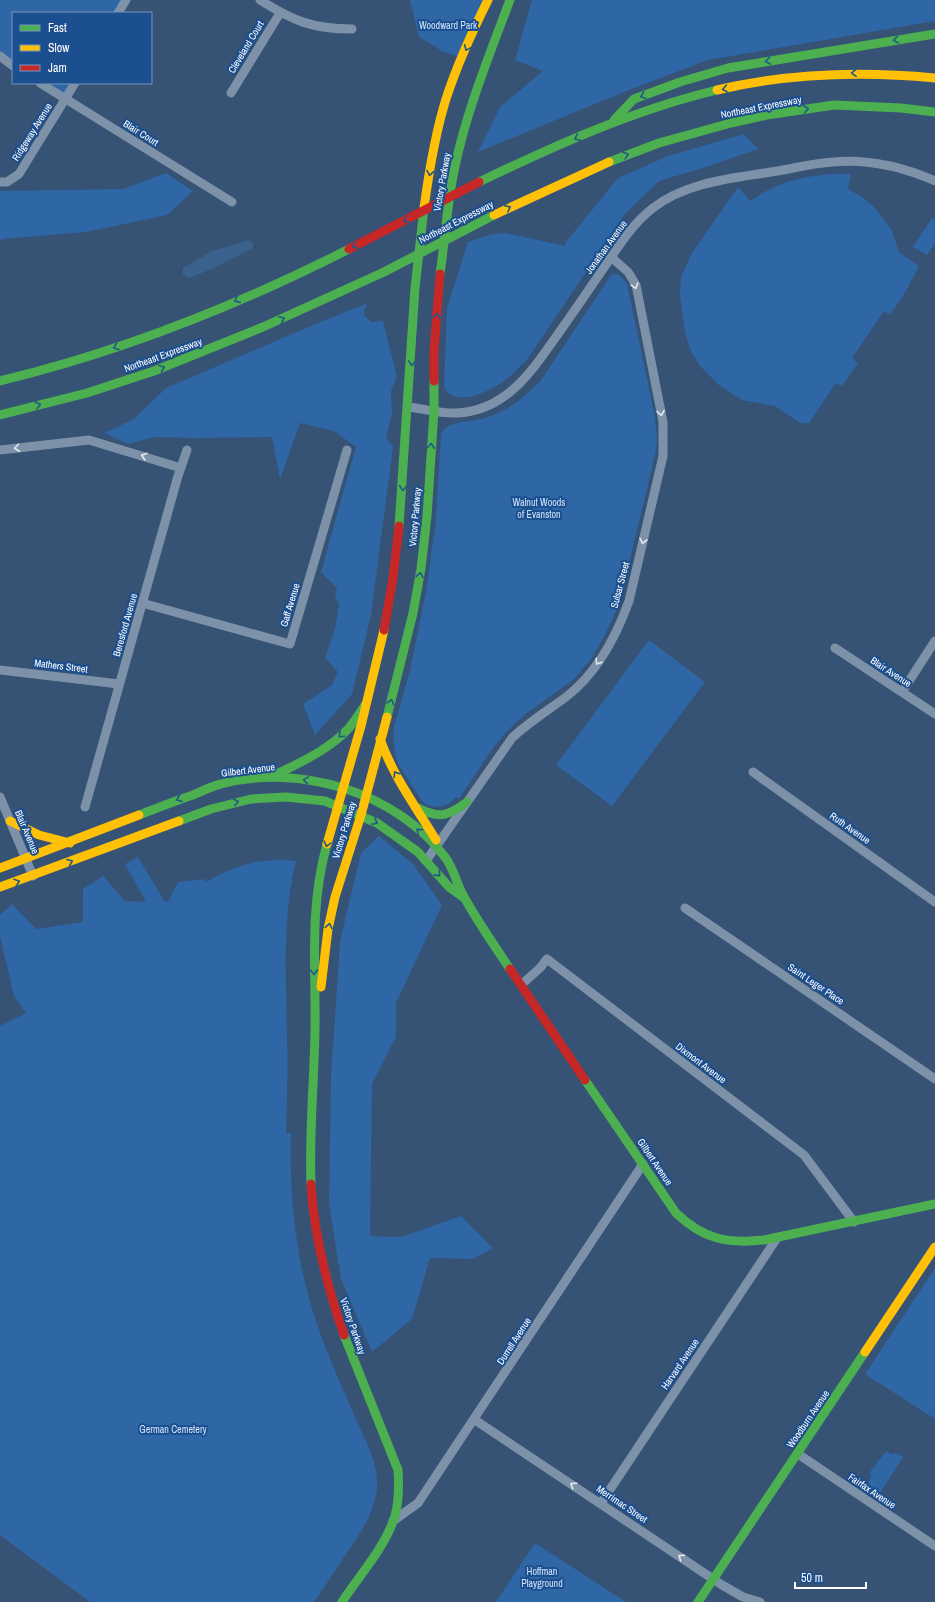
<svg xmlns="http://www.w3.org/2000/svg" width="935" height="1602" font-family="'Archivo Narrow',sans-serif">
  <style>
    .green { fill: #2f66a5 }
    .water { fill: #3b618d }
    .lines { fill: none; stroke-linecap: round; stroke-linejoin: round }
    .street { stroke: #7d92a8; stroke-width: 9 }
    .fast { stroke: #4caf50; stroke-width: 9 }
    .slow { stroke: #ffc107; stroke-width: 9 }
    .jam { stroke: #c62828; stroke-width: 9 }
    .oneway { stroke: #205989 }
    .oneway2 { stroke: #e5e9ee }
    .labels { text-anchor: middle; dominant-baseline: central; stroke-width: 4; stroke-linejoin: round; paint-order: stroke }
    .park-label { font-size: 10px; fill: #cfe3fa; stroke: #1b4f8f }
    .street-label { font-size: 10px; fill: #fff; stroke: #1b4f8f }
  </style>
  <rect width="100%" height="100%" fill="#365274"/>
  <path class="green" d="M0,0H126L118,13H13V66L0,56Z
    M410,0H488L462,58L442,51L419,37Z
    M532,0H935V21L708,60L624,92L478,152L500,107L543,71L515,60Z
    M40,83H75L65,99Z
    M744,134L758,149L703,168L659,181L625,214L527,360C519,366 513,375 504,381C490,392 453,409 444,386L447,308L468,242L492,234L506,233L565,246L566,242L618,178L668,156Z
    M166,173L193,191L167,215L86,232L2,239L0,241V191L123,189Z
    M832,174H851L848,189L862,197L875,208L892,231L899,252L919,266L906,291L890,315L884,311L852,358L858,363L842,386L836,383L809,423H800L775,406L742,400L720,386L700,366L691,351L685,333L680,295L681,277L692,253L738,187L750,201C779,182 798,177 832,174Z
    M932,218L935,220V243L927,255L913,247Z
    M612,274H618L627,283L655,417L657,440L655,455L619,605L604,637L591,659L574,679L523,716L506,732L493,748L459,799L456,797L449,804L439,807L430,806L422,801L398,764L395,754L393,737L394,727L410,670L426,592L436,519L441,434C447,420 472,422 485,418C507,411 526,397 541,380Z
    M368,303L365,308L364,315L371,322L383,321L397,377L391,391L392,415L386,437L393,447L371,615L352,694L315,735L303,704L332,685L338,672L325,658L335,629L339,605L335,597L337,588L321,572L356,447L334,431L300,423L280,479L272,437L196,438L154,437L128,444L104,433L134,419L166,388L318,323Z
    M649,640L705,682L612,806L556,765Z
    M379,836L413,864L442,905L396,1003V1037L372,1084L370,1236L401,1237L461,1216L493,1248L473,1259L430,1258L412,1319L372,1352L341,1279L329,1204L331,1077L340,941L361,853Z
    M138,857L165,902H168L178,882L204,879L206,882C236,865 261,857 296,861C282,918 286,977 287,1036C288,1068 287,1101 286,1133H291C289,1201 297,1269 320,1333C331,1362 343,1390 355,1417C365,1440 379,1463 377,1489C374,1514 360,1534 346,1554C336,1570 325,1586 314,1602H90L0,1535V1026L26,1013L14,996L0,936V915L12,904L36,929L83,922V889L103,876L125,901L146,902L125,864Z
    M935,1268V1419L865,1374Z
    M886,1451L892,1454L896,1453L903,1457L880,1493L868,1484L871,1477L870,1472Z
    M535,1543L626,1602H496Z"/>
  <path class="water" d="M248,240L253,243V248L212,269L189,278L183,275V268L212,251Z"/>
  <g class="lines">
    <path class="street" d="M260,0C293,21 313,29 352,29
      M118,13L126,0
      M0,56L13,66
      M40,83L232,202
      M231,93L280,13
      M0,182H7L19,174L75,83
      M409,407C425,409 441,414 457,413C506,411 532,371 558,334C573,313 588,291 603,269C618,247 632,224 653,208C689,180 739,178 783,170C799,167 816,163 833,162C868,159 903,167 935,181
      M0,450L89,440L181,468
      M142,603L290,644L347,450
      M835,648L935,714
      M0,670L119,684
      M902,692L935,641
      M753,772L935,902
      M0,797L33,876
      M85,807L178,476L187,450
      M426,861L512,738C529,722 547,711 566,697C596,674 616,637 629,601L663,456V422L636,285L628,272L611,257
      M685,908L935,1079
      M521,985L540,968L547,959L804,1155L854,1222
      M475,1420L722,1585L743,1597L760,1602
      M798,1454L935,1546
      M601,1503L777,1238
      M393,1521L418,1503L643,1164"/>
    <path class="fast" d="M614,120L634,99L680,82L728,68L935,34
      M609,162L659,143L731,123L767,115L834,105L901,108L935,112
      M479,182C556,145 634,110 717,90
      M440,274C445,240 447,205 454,171C466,112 489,56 510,0
      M0,381C120,352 239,305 349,249
      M0,415L87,393L154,371L263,327L384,272L494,215
      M399,526L415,288L424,208
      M387,717L413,613L421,569L427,516L434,411V381
      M273,776C299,763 329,750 349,728C355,721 360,713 365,705
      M416,807C438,819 447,817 467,802
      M139,815C157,808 175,801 193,795C202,791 212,786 221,784C299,763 396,792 445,857C454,869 456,882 463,895C477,921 494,945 510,969
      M179,821L211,809L251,799L286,797L325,801L377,823L418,852L449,887L463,897
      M585,1080L676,1213C703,1239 727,1244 764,1240L935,1204
      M311,1184C309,1133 314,1083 315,1032C316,967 309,908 327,844
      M342,1602C360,1574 385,1548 395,1516C399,1501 399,1485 398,1470L344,1335
      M698,1602L865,1352"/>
    <path class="slow" d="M717,90C789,73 862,71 935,78
      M424,208C429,171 435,134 446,99C457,65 472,32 488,0
      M494,215L609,162
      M380,739C393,776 416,807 436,840
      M10,821L39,835L70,843
      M327,844L361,726L384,630
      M0,868L139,815
      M0,887L179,821
      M321,987L328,929L335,897L361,815L387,717
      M865,1352L935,1247"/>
    <path class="jam" d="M349,249L479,182
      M434,381V350L440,274
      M384,630L393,578L399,526
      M510,969L585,1080
      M311,1184C314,1237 327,1286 344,1335"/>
  </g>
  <defs><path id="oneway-chevron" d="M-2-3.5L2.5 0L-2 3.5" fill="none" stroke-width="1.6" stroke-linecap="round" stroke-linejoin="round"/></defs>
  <g class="oneway">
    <use href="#oneway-chevron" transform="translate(896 40) rotate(171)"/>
    <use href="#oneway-chevron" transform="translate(467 48) rotate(114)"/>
    <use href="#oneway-chevron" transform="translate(768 61) rotate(170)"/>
    <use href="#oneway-chevron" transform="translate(854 73) rotate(178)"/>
    <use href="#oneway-chevron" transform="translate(725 89) rotate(169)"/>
    <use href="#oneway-chevron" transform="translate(643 96) rotate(160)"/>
    <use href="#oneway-chevron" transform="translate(806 109) rotate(-8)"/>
    <use href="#oneway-chevron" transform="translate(577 138) rotate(156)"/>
    <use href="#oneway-chevron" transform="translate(626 155) rotate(-19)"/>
    <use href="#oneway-chevron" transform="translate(430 173) rotate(100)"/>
    <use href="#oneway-chevron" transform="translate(508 208) rotate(-26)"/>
    <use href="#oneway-chevron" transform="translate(406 220) rotate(153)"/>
    <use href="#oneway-chevron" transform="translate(355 246) rotate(153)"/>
    <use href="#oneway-chevron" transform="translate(237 300) rotate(156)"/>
    <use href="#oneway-chevron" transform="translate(437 316) rotate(-86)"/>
    <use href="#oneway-chevron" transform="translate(282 319) rotate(-25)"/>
    <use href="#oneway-chevron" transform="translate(116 347) rotate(161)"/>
    <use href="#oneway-chevron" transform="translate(412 363) rotate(93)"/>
    <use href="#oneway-chevron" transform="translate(162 368) rotate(-22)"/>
    <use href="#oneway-chevron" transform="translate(38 405) rotate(-14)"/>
    <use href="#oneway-chevron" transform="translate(431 446) rotate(-86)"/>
    <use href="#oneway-chevron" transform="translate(403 488) rotate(94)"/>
    <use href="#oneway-chevron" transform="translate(420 575) rotate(-80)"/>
    <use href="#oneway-chevron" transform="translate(391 702) rotate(-74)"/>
    <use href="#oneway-chevron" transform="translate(341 735) rotate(137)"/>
    <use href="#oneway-chevron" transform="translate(396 774) rotate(-122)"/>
    <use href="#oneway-chevron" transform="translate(306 780) rotate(-171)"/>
    <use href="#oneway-chevron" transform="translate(179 799) rotate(158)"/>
    <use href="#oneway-chevron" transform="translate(236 802) rotate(-12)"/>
    <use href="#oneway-chevron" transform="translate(375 822) rotate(27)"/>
    <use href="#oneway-chevron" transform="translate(419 831) rotate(-138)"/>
    <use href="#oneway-chevron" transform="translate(327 844) rotate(106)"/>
    <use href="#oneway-chevron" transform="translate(70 862) rotate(-21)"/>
    <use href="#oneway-chevron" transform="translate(438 874) rotate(48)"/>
    <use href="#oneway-chevron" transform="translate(17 882) rotate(-18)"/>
    <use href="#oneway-chevron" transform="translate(329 926) rotate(-79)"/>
    <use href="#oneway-chevron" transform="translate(314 972) rotate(89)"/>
  </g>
  <g class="oneway2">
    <use href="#oneway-chevron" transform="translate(635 286) rotate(72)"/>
    <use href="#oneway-chevron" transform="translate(661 413) rotate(81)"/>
    <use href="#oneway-chevron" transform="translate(17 448) rotate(173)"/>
    <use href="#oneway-chevron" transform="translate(144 456) rotate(-163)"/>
    <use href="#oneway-chevron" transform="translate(643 541) rotate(103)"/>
    <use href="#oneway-chevron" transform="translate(598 662) rotate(123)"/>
    <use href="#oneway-chevron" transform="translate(573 1485) rotate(-146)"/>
    <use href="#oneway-chevron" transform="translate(681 1557) rotate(-146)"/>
  </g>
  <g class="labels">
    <g class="park-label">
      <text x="448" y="25">Woodward Park</text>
      <text x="539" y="502">Walnut Woods<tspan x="539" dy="12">of Evanston</tspan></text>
      <text x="173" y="1429">German Cemetery</text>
      <text x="542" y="1571">Hoffman<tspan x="542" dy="12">Playground</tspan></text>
    </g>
    <g class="street-label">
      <text transform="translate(246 47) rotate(-59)">Cleveland Court</text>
      <text transform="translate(761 107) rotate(-11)">Northeast Expressway</text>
      <text transform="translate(32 132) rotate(-58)">Ridgeway Avenue</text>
      <text transform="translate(141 133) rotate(32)">Blair Court</text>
      <text transform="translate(442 182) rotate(-80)">Victory Parkway</text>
      <text transform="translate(456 222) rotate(-27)">Northeast Expressway</text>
      <text transform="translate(606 247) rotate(-54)">Jonathan Avenue</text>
      <text transform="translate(163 355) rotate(-20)">Northeast Expressway</text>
      <text transform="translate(415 517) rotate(-85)">Victory Parkway</text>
      <text transform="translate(620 585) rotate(-75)">Sulsar Street</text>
      <text transform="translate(290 605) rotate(-73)">Gaff Avenue</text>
      <text transform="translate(125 625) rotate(-74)">Beresford Avenue</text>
      <text transform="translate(61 666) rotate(7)">Mathers Street</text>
      <text transform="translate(891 672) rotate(33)">Blair Avenue</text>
      <text transform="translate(248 770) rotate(-7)">Gilbert Avenue</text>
      <text transform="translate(850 828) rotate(35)">Ruth Avenue</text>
      <text transform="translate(344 830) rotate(-73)">Victory Parkway</text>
      <text transform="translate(27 832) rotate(67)">Blair Avenue</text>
      <text transform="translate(816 984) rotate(34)">Saint Leger Place</text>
      <text transform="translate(701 1063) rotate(37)">Dixmont Avenue</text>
      <text transform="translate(655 1162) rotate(56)">Gilbert Avenue</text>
      <text transform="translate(353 1326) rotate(71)">Victory Parkway</text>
      <text transform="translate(514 1341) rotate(-57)">Durrell Avenue</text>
      <text transform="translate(680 1364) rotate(-56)">Harvard Avenue</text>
      <text transform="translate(808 1419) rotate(-56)">Woodburn Avenue</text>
      <text transform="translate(872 1491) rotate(34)">Fairfax Avenue</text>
      <text transform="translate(622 1504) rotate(34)">Merrimac Street</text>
    </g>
  </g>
  <rect x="12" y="12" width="140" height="72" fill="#1b4f8f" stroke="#7695bc"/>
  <rect x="20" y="25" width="20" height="6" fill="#4caf50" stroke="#7695bc"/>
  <text x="48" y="32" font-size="12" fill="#ffffff">Fast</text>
  <rect x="20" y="45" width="20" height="6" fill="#ffc107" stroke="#7695bc"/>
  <text x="48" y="52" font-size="12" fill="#ffffff">Slow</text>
  <rect x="20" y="65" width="20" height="6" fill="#c62828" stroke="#7695bc"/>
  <text x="48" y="72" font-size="12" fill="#ffffff">Jam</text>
  <path d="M795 1582v6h71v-6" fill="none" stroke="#ffffff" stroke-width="2"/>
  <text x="801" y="1582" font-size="12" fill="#ffffff" stroke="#1b4f8f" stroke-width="3" paint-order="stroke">50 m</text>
</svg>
